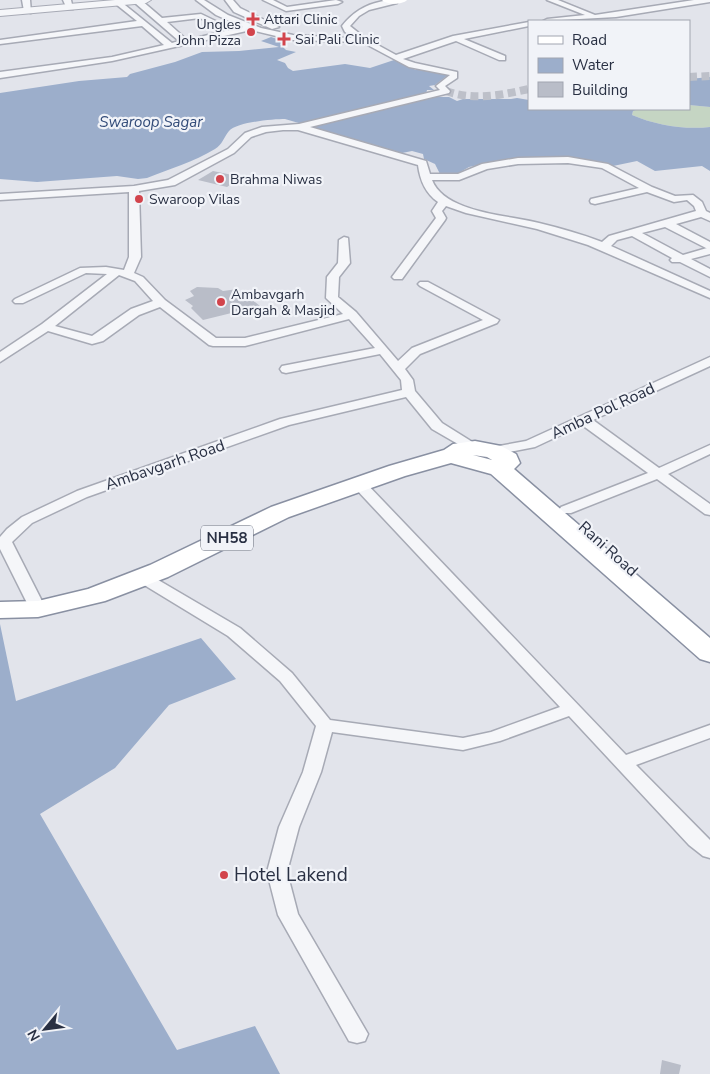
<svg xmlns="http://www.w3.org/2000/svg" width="710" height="1074" font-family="'Nunito Sans',sans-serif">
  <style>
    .green { fill: #c5d5c3 }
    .water { fill: #9caecb }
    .building { fill: #b9bdc8 }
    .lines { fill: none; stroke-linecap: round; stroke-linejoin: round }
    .minor-tunnel { stroke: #bdc0c9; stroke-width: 8; stroke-dasharray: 8 4.5; stroke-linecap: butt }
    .minor-casing { stroke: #a7aab5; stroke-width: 3 }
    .tertiary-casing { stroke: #a7aab5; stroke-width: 2 }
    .trunk-casing { stroke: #8990a2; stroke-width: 3 }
    .minor { fill: #f5f6f9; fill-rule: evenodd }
    .tertiary { fill: #f5f6f9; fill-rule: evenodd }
    .secondary { fill: #fff; fill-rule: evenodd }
    .trunk { fill: #fff; fill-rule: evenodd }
    .poi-dot { fill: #d2444c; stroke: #f1f3f8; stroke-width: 2 }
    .labels { text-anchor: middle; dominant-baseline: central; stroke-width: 4.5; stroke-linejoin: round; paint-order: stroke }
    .far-poi-label { font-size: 14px; fill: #293043; stroke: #f1f3f8; text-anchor: start }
    .far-water-label { font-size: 15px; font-style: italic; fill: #324b78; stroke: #f1f3f8 }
    .shield { fill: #f1f3f8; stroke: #656a79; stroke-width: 1 }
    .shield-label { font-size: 15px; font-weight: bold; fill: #293043 }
    .street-label { font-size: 16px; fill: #293043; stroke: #f1f3f8 }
    .near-poi-label { font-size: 19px; fill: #293043; stroke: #f1f3f8; text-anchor: start }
  </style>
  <rect width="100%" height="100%" fill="#e2e4eb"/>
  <path class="green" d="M689,105L710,107V127C685,130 655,125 632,115L633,111L639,109H689Z"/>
  <path class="water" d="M271,37L287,42L280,44L286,50L296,52L277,60L285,63L288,68L293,71L345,64L370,68L394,60L416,70L427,68L448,75L435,85L429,86L434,90H427L426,94L431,97H449L457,101L463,99H511L517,98L529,100V109H639L633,111L632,115C655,125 685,130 710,127V171L702,166L655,171L637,161L613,166L605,163L560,159L501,160L469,167L457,174H440L435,164L424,159L423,154L412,151L402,153L285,119C273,119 237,122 229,131C224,137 222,145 215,149C194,162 169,169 147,178L138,179L117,176L37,182L0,179V93L79,81L127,77L130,74L175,62L202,52L239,51L279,47L261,41Z
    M710,77V107L689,105V79Z
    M0,624L16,701L201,638L236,679L169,705L115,768L40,814L177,1050L255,1026L280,1074H0Z"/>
  <path class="building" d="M213,171L242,177L227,187L198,180Z
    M197,287L218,288L223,291L238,289L260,306L203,320L191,308L193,306L185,300L194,296L190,291Z
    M662,1060L681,1065L679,1074H660Z"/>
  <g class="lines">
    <path class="minor-tunnel" d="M689,77L710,76
      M446,91C474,101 501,95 529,89"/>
    <defs>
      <path id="minor" d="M22,0H30L31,13L24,11Z
        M63,0H71L73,9H67Z
        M135,0H141L162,18L201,14L228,27V31L243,27L216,15L196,0H204L228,15L261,28L293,35L346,38H354L345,32L342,26C356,8 375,0 397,0V3L369,10L359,16L350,26L365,38L396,55L453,36L529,22V26L464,39L505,56V60H499L456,41L403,59L415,63L457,72V78L445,86L450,91L449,93L310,127L426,161L430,174H458L482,164L518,158L568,157L608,164L652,187L675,196L693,195L702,202L706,211L710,213V221L701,217L676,224L710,242V254L691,259L710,269V277L680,262H672L670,260L672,258L632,236L617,240L611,246L710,291V298L588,245L537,229L466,213L446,206L442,211L446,218L445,220L402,279H394L392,277L436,218L432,211L438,202C425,193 420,180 418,165L298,130H283L266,132L251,137L234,153L175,185L139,191L141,257L134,273L143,277L165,300L216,338H245L343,314L326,298L327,277L338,263L339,240L344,237L348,238L350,263L339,277L338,297L356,312L398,361L412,348L483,320L420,286L418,284L420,282H428L499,320L497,323L420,354L405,369L413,380L415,391L442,423L482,448L475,452L470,451L432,429L406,397L289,425L87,497L32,523L12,542L46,609L44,613H32L0,549V537L7,529L22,517L77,491L280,419L402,390L401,380L380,354L286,373L282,372L280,369L282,366L375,348L349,319L245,346H213L209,345L160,307L139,315L103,341L92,344L48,331L0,362V352L42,324L107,274L86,273L23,303H15L13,301L15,299L80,268L106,267L124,270L129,257V192L0,200V194L134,186L168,180L228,149L245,133L262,127L299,124L440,90L436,86L450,75L409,67L362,42L293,40L251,30L112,61L0,78V72L112,57L164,45L142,26L0,44V40L137,21L117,5L116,3L120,1L172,43L179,41L135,3ZM200,18L225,31L187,40L167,22ZM568,163L602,168L639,188L591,199L590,201L591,203L595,204L647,192L674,202L687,200L694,206L696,211L609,236L602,242C581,234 560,228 539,223C508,215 445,213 432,180H459L487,169L518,164ZM665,227L706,248H707L683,255L642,233ZM119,275L135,281L153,301L131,309L92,336L55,326Z
        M225,0H233L240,8L279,27L272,29L234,12Z
        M263,0H273L287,7L336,0L342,2L338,4L286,11Z
        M547,0H558L595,15L694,0H710V2L616,17L543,21L547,19L585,15Z
        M710,357V366L593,420L659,468L710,445V454L668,474L710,504V515L705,514L657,479L571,513H561L559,510L561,507L648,473L582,425L535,447L493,455L486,451L488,448L526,441Z
        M359,480L364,481L626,755L710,725V738L636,765L710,840V858L703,856L689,845L569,716L500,741L463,750L332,732L321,772L299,827L287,872L298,914L368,1034L365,1041L357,1043L349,1041L278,915L267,872L279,827L303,772L316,726L280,681L228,636L136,580L134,577L136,574H148L240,628L292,673L330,720L463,738L491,732L560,707L354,487L352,484L354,481Z"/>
      <path id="tertiary" d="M115,0H151L146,3L0,16V10Z"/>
      <path id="trunk" d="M475,441L501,446L516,454L520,463L514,469L710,638V662L700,659L491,474L451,463L405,476L289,517L168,577L105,601L38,617L0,618V602L38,601L88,589L150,565L271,507L389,466L444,450L453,444ZM473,455L487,457L492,460Z"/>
    </defs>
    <use href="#minor" class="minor-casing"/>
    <use href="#tertiary" class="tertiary-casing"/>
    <use href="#trunk" class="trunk-casing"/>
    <use href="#minor" class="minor"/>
    <use href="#tertiary" class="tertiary"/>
    <path class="secondary" d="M382,0H407C402,5 387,5 382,0Z"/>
    <use href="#trunk" class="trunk"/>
  </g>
  <g class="poi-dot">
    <path d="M250.5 11.5h5v5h5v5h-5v5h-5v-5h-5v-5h5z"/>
    <circle cx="251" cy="32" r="5"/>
    <path d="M281.5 31.5h5v5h5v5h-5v5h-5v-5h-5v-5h5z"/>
    <circle cx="220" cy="179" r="5"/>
    <circle cx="139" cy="199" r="5"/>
    <circle cx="221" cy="302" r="5"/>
    <circle cx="224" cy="875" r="5"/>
  </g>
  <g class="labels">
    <g class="far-poi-label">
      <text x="264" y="19">Attari Clinic</text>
      <text x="241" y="24" text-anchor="end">Ungles<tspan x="241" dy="16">John Pizza</tspan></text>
      <text x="295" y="39">Sai Pali Clinic</text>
      <text x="230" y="179">Brahma Niwas</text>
      <text x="149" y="199">Swaroop Vilas</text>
      <text x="231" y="294">Ambavgarh<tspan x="231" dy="16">Dargah &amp; Masjid</tspan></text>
    </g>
    <g class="far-water-label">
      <text x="151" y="122">Swaroop Sagar</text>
    </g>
    <rect class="shield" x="201" y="525.5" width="52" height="25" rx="4"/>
    <g class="shield-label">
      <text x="227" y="538">NH58</text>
    </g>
    <g class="street-label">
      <text transform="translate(603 411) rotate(-25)">Amba Pol Road</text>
      <text transform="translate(165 465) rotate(-19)">Ambavgarh Road</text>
      <text transform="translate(608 549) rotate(42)">Rani Road</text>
    </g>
    <g class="near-poi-label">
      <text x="234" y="875">Hotel Lakend</text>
    </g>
  </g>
  <rect x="528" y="20" width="162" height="90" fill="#f1f3f8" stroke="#a1a5b0"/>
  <rect x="538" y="36" width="25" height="8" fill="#ffffff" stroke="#a1a5b0"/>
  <text x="572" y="45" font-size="15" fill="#293043">Road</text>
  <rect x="538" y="58" width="25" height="15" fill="#9caecb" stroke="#a1a5b0"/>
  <text x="572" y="70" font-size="15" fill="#293043">Water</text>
  <rect x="538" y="82" width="25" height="15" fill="#b9bdc8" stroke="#a1a5b0"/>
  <text x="572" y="95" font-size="15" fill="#293043">Building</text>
  <g transform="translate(45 1029) rotate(241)" stroke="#f1f3f8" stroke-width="4" paint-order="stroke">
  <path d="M0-4L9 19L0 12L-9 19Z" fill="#293043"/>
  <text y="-8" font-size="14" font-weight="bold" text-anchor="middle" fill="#293043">N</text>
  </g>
</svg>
